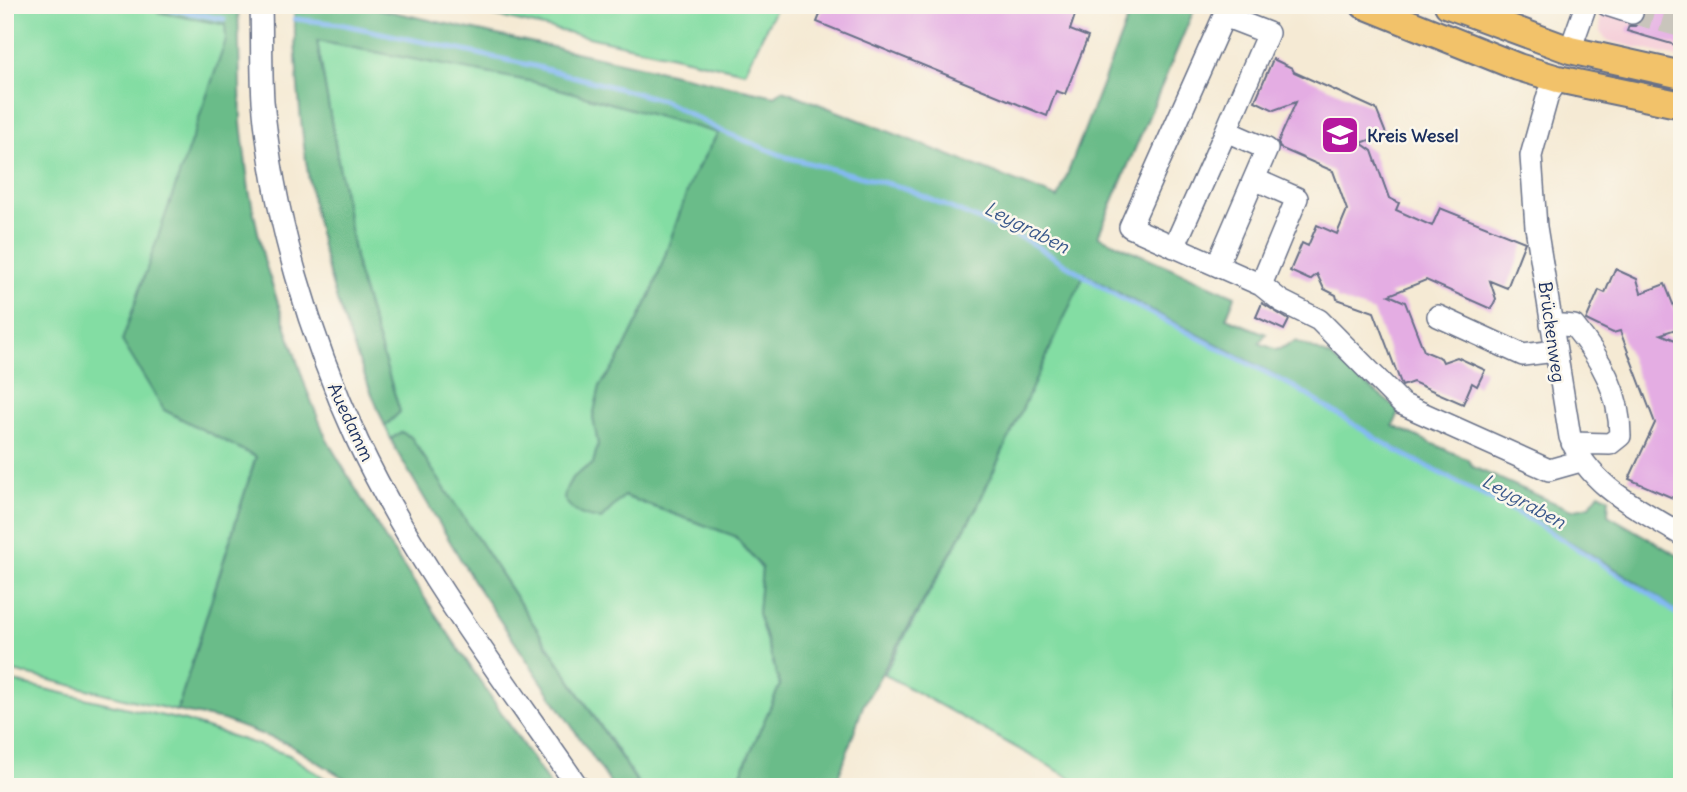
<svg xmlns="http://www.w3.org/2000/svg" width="1687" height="792" font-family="Delius,sans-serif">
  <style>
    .built { fill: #f5cfd9 }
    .green { fill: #83dda3; stroke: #4f8680; stroke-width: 2 }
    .forest { fill: #6abc89; stroke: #427674; stroke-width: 2 }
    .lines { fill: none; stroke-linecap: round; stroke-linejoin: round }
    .stream { stroke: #84b9f3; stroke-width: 5 }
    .building { fill: #e4ade3 }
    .minor-tunnel { stroke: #c9c5bc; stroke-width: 21; stroke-dasharray: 21 10; stroke-linecap: butt }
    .minor-casing { stroke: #677087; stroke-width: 24 }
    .major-casing { stroke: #677087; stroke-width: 30 }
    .minor { stroke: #fff; stroke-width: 21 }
    .major { stroke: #f2c26a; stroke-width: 26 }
    .labels { text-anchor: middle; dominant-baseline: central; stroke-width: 5; stroke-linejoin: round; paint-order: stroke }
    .poi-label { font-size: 18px; font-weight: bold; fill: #1b2f5e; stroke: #fbf7ec; text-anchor: start }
    .street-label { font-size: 18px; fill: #1b2f5e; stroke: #fbf7ec }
    .water-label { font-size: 19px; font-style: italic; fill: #3a588b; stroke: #fbf7ec }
  </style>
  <rect width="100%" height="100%" fill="#fbf7ec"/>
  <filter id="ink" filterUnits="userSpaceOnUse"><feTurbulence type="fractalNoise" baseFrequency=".0143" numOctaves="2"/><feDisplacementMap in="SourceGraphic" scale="14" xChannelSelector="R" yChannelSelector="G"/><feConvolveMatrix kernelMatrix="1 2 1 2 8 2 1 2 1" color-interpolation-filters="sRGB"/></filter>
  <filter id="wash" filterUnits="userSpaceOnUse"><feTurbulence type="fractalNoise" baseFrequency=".00686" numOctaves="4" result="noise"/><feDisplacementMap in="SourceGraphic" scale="28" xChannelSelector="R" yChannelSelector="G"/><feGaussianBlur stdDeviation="1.57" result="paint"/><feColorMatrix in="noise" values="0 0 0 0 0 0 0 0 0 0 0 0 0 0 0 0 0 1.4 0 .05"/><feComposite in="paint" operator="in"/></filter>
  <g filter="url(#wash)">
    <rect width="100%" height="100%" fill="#f5ead4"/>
    <path class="built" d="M1601,5H1682V58L1608,41L1600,32Z"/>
    <path class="green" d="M5,5H155L158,12L226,25V40L164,410L256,456L177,711L5,669Z
      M445,5H777L745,72Z
      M317,41L534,82L718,133L692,178L653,290L618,361L600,387L593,417L598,444L593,464L579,472L601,519L623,496L735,536L762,569L758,613L780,685L735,787H641L411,438L401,432L391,439L385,426L400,412L358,274Z
      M1084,273L1117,293L1295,386L1397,449L1525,514L1654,594L1680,614L1682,787H1087L884,674L977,507Z
      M5,680L185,721L289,755L338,787H5Z"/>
    <path class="forest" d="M155,5H238L241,123L249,190L264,260L306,388L327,440L387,542L551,787H359L288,744L223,720L177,711L256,457L164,410L122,341L226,40L225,24L157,12Z
      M294,5H361L775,96L783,90L1058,198L1133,5H1196L1098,236L1235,296L1226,318L1266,334L1259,343L1277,350L1296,341L1330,356L1400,411L1393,426L1467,459L1473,467L1571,510L1589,506L1599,493L1609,498L1608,515L1682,558V621C1674,591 1439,471 1398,450C1351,425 1309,393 1262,368C1203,335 1142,309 1085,273L977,507L863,706L835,787H735L780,685L758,613L762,568L735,536L624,496L601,519C584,517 574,514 564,499C566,480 577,473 593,464L598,444L593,417L600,386L618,361L653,290L692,178L718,133L534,82L317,41L358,274L400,412L385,426C367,382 348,337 334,291C306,198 296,102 294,5Z
      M401,432L411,437L640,787H613L474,582L396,450L391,439Z"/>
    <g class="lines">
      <path class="stream" d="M149,5L224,19
        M295,19L340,24L534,66L662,100L719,130L786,157L904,188L1026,240L1119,297L1296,388L1395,450L1529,519L1653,596L1682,618"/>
    </g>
    <g id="blocks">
      <path class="building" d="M824,5H1057L1076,12L1070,30L1088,37L1065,94L1056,91L1047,116L817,22Z
        M1642,5H1682V47L1627,31L1629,26H1635L1644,18Z
        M1273,59L1292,68L1294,72L1376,109L1386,134L1361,143L1372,151L1389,198L1399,203L1396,210L1432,226L1440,208L1525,242L1507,288L1490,281L1496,299L1491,309L1426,280L1389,295L1405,302L1424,351L1441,358L1443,362L1457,357L1485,370L1477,386L1472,383L1463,404L1413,382L1402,386L1374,312L1337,299L1336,295L1324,289L1317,274L1310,280L1290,271L1302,243L1308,246L1317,225L1337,234L1347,210L1333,171L1280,148L1278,142L1296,102L1274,110L1255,101Z
        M1615,269L1637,279L1641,293L1665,284L1682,327L1661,334L1682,343V502L1629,479L1655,423L1620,331L1613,333L1586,320L1599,290L1605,293Z
        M1262,303L1289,320L1284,330L1256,317Z"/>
    </g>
  </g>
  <g filter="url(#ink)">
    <use href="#blocks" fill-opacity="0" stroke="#677087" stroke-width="2"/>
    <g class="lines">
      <path class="minor-tunnel" d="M1632,13L1682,27"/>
      <defs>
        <path id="minor" d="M261,5C262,37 261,69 263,101C273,217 310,337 358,442C416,565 501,675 578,787
          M1607,5L1632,13
          M1570,50L1586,5
          M1558,79L1548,95L1531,156L1536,227L1570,437C1590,487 1638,508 1682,535
          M1226,131L1268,33L1224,16L1130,227L1261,285
          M1174,247L1226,131L1267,149L1254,179
          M1217,265L1254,179L1297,198L1261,285L1281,301L1319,320L1402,404L1549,470L1581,461
          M1438,316L1523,355L1555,351
          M1551,324L1574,326C1601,359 1620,392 1620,436L1610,444L1572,443"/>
        <path id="major" d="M1364,5L1518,67L1558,79L1682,105
          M1448,5L1570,50L1682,75"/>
      </defs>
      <use href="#minor" class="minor-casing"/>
      <use href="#major" class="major-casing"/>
      <use href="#minor" class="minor"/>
      <use href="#major" class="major"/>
    </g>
  </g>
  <defs>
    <symbol id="school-square" viewBox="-11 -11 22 22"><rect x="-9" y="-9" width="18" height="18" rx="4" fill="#b5179e" stroke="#fbf7ec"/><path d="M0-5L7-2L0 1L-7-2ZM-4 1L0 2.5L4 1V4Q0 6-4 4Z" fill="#fff"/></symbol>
  </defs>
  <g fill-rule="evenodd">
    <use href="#school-square" x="1318" y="113" width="44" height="44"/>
  </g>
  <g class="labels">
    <g class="poi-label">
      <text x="1367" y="135">Kreis Wesel</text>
    </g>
    <g class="street-label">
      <text transform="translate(1552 332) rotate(82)">Brückenweg</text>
      <text transform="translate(351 422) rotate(65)">Auedamm</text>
    </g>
    <g class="water-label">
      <text transform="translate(1027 227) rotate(27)">Leygraben</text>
      <text transform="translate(1524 501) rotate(29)">Leygraben</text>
    </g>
  </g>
  <rect width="1687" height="792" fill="none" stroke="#fbf7ec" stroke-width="28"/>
</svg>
